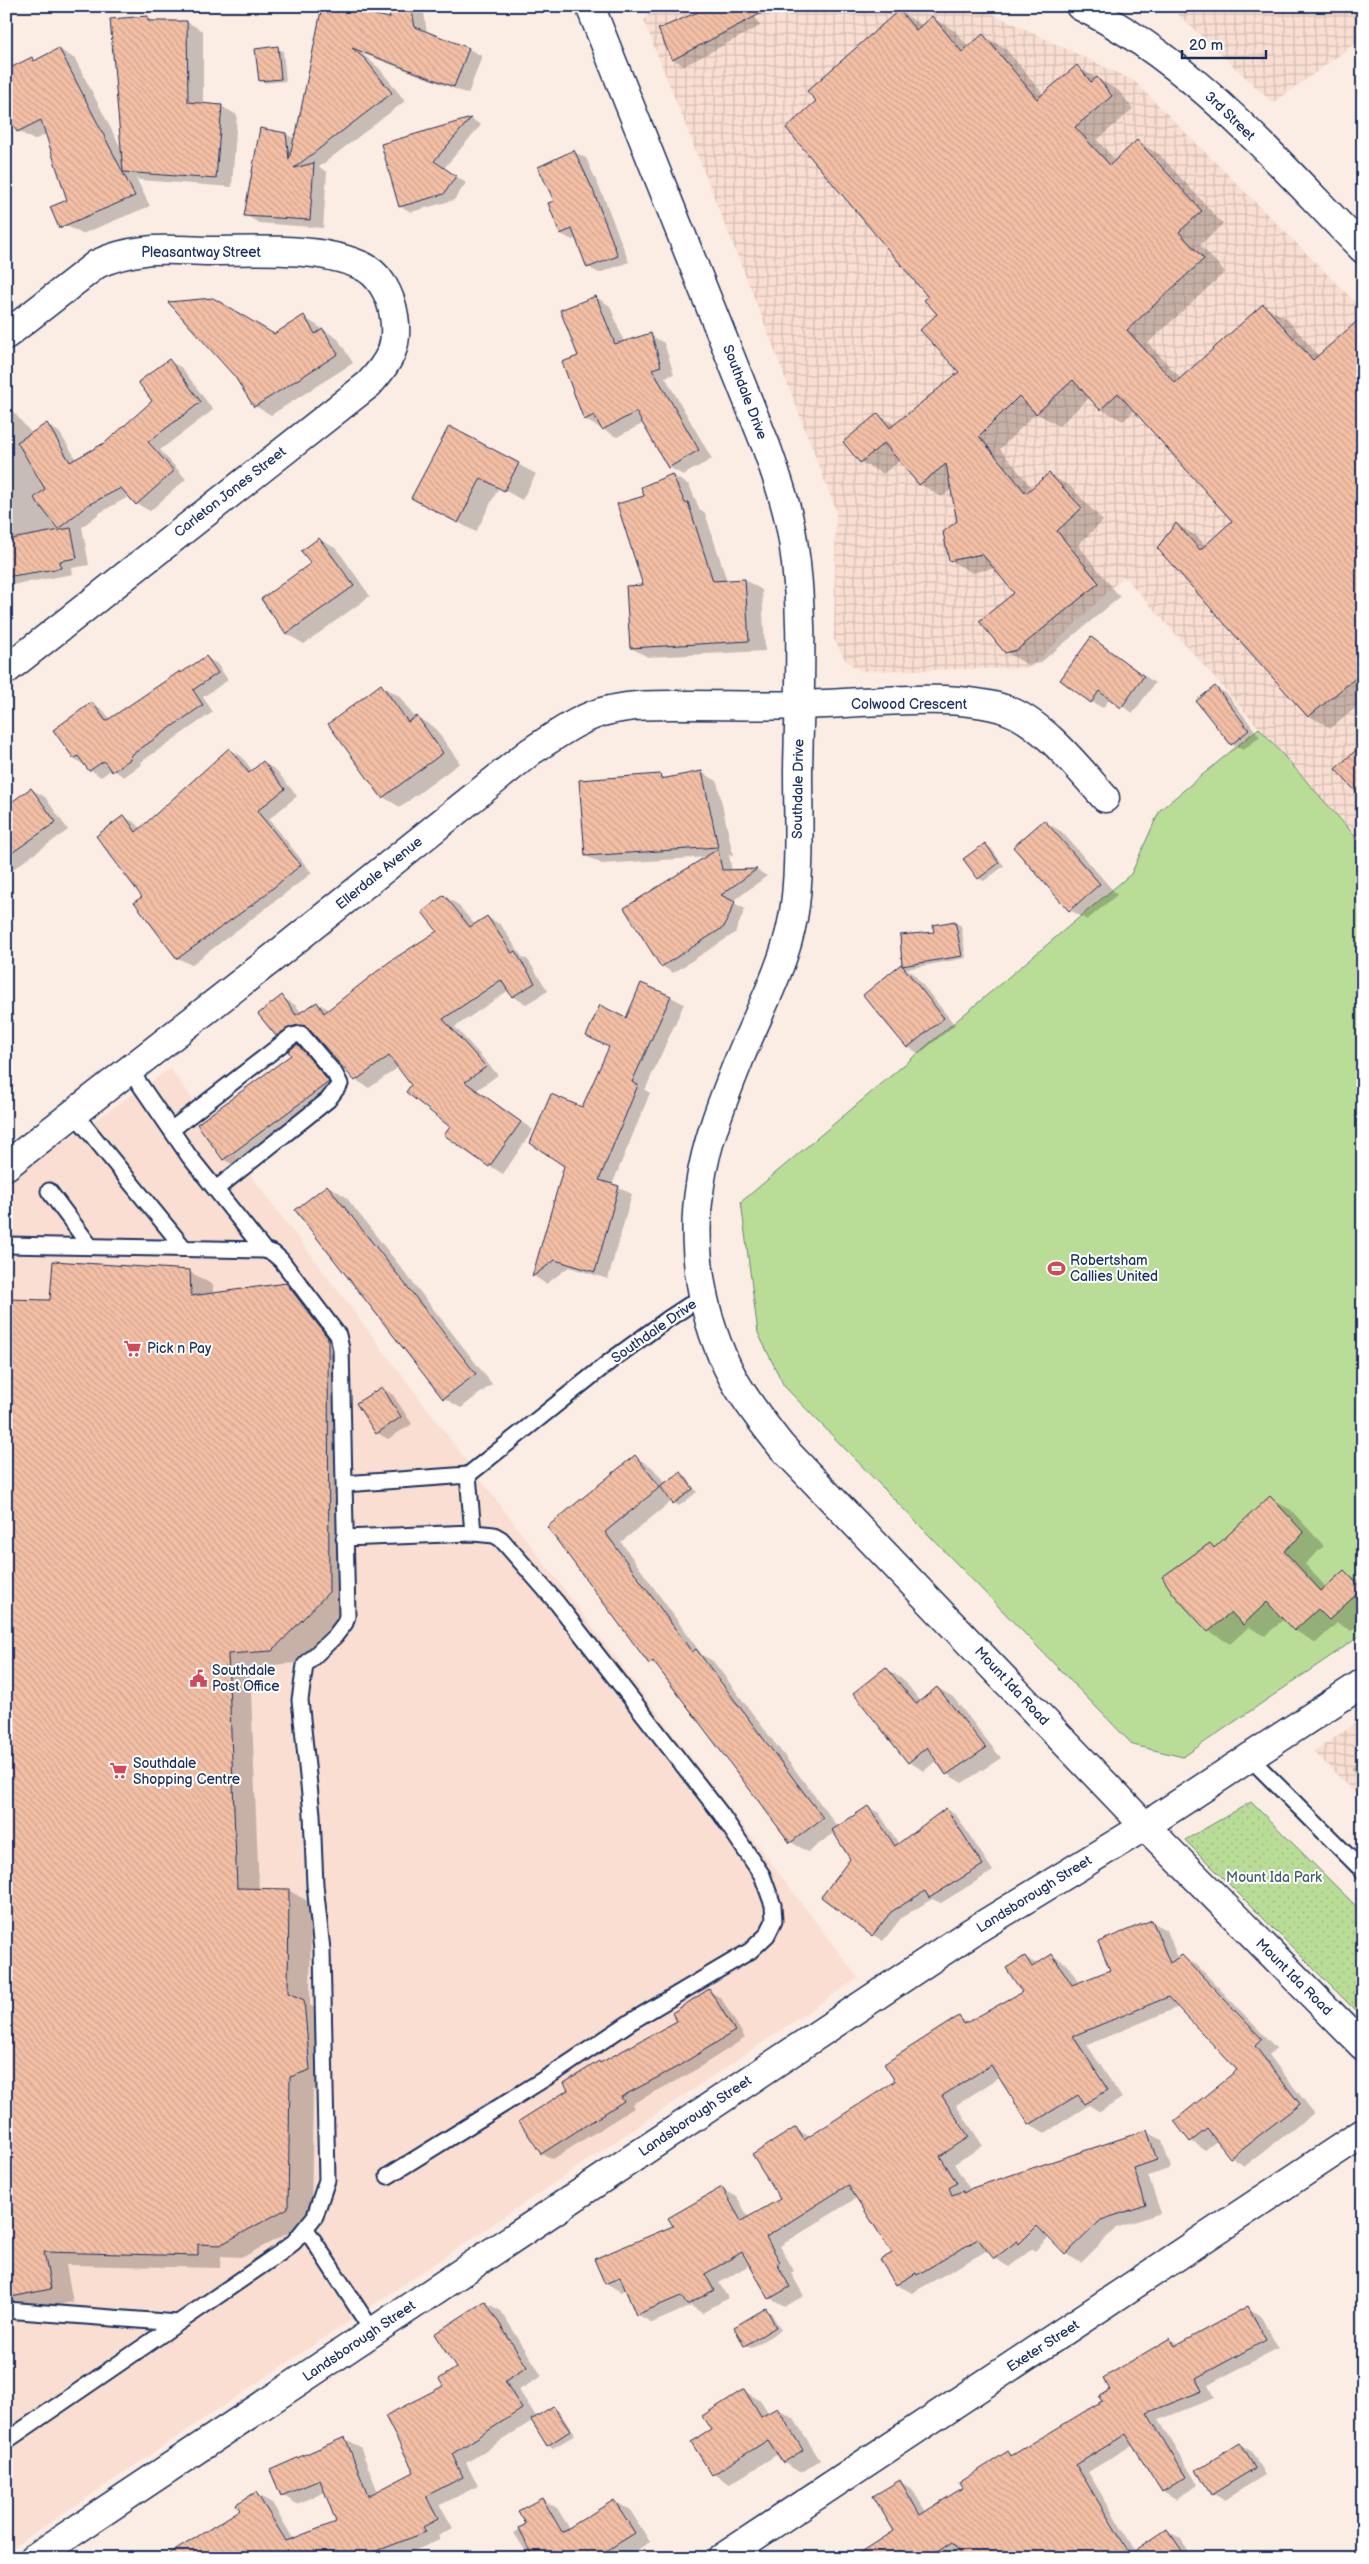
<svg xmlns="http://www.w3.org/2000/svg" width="1369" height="2564" font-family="'Balsamiq Sans',sans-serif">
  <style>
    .built { fill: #f9ded1 }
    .industrial { fill: url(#industrial-grid) }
    .park { fill: url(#park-dots); stroke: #6a867a }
    .pitch { fill: #b9dd97; stroke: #6a867a }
    .shadow { fill: #0003; fill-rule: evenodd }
    .building { fill: url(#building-back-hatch); stroke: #1b2f5e }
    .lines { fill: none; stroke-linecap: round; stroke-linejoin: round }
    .service-casing { stroke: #1b2f5e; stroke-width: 19 }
    .minor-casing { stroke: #1b2f5e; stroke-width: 31 }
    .service { stroke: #fff; stroke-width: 15 }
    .minor { stroke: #fff; stroke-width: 28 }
    .labels { text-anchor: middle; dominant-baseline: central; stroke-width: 4; stroke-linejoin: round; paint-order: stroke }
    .street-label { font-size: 14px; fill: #1b2f5e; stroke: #fff }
    .poi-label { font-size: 14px; fill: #1b2f5e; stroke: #fff; text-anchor: start }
    .park-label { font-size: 14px; fill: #425a6c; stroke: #fff }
  </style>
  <defs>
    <pattern id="industrial-grid" width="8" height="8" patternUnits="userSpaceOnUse" patternTransform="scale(1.25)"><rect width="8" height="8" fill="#f9ded1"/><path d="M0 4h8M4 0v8" fill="none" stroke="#d5bfb6"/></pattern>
    <pattern id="park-dots" width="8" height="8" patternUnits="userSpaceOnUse" patternTransform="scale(1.25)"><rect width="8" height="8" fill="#b9dd97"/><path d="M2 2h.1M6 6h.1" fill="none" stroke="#9ebe85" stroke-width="1.8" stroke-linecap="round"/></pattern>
    <pattern id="building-back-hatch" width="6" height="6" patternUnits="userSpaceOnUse" patternTransform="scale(1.25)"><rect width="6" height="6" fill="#f3bfa5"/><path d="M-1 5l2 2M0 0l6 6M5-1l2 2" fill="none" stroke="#d0a490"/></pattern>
  </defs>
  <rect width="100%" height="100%" fill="#fbece4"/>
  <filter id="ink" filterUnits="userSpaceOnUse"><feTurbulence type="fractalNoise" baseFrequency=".02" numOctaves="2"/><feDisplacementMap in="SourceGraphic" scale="10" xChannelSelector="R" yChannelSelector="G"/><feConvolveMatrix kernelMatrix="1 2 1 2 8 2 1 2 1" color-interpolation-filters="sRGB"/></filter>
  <g filter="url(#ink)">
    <path class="built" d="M170,1069L858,1978L6,2552V1181Z"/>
    <path class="industrial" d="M653,6H976L1134,81L1363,310V845L1124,576L1030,668L861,671L846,661L834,639L836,510L763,320L644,21Z
      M1169,6H1363V38L1273,103Z
      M1363,1718V1801L1314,1752Z"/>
    <path class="park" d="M1251,1802L1363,1913V2018L1185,1840Z"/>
    <path class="pitch" d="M1259,728L1363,845V1634L1183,1757L1133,1745L784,1386L758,1333L741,1202L1131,874L1160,810Z"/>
    <path class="shadow" d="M323,6L392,20L389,6H423L427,33L469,49L482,56L468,94L361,53L379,68L405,101L319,167L327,172L323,228L259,223L245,215L286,134L295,139L297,136Z
      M749,6L760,26L684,66L673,59L700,13Z
      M1220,6H1241L1232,13Z
      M899,11L923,26L933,18L955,31L969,48L983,36L1005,48L1044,95L1077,67L1119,91L1133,109L1097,140L1116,161L1137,142L1159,154L1223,224L1200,245L1225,272L1148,343L1181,379L1264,306L1286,318L1319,356L1363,338V702L1331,728L1309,716L1176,524L1198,537L1206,546L1234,521L1135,410L1123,421L1101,409L1090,397L1059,426L1036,413L1000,449L1033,489L1049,474L1071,487L1103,521L1078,545L1120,597L1040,663L1028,665L1006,652L1015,593L995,568L972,573L950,560L958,521L952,489L942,497L920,484L900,461L883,474L861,462L878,415L896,425L961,372L930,297L818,102Z
      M147,17L156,22H187L203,31V105L221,106L237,115L232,187L140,180L136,178L150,206L82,234L65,225L69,201L47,134L34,140L18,131L32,58L37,61L59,49L75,59L123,152Z
      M277,48L283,51L286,81L265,83L260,80Z
      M471,119L481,125L444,168L466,183L454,200L411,212L400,206L382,144Z
      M574,152L586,158L604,198L629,262L599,273L588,267L577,238L572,240L561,234L556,202Z
      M596,297L610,306L624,342L650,335L664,343L674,374L665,377L712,459L683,475L669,467L644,423L617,437L585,420L563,363L580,357Z
      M304,317L338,339L353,363L271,415L255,406L274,335Z
      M169,361L182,368L213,410L160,450L186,479L150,511L137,504L130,496L101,512L82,527L89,565L72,568L73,574L6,586V403L32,434L47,425L59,432L77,460L107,443L153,401Z
      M450,427L536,474L522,500L499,487L476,532L430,507Z
      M672,475L689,485L700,510L705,513L727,581L745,580L762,590L765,651L648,657L631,648L645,586L646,496Z
      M319,539L337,549L370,596L304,644L287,634Z
      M1092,639L1155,683L1133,713L1110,698L1103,708L1092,702Z
      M206,657L217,664L228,680L203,697L213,712L141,762L142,764L124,777L112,769L101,777L74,758L92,703L103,710L111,720Z
      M382,686L399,696L415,718L417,717L434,727L460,763L400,807L383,797Z
      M1215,687L1227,694L1260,737L1243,750L1231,744Z
      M229,749L241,756L253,771L264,763L276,770L297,796L269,819L312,873L191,965L178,958L144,897L125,817L137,824L141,829Z
      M701,772L717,781L733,855H729L732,871L757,870L767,876L732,902L745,909L735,933L673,973L662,966L708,857L602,864L586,856L660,775L667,779Z
      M31,789L45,797L68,830L6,874V807Z
      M1044,821L1062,832L1117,895L1087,920L1070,910L1015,847Z
      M985,844L991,848L1004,866L984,881L978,878Z
      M444,896L457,904L475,925L487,917L501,925L522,957L528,960L548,991L526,1004L513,997L509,990L455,1027L498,1075L477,1090L533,1130L503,1174L490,1166L413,1085L399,1067L369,1088L356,1080L313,1032L304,1034L291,1043L277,1035L260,1014L282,997L295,1005L302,1013L317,1003L330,1010L439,931Z
      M955,922L961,926L966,958L906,969L912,972L955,1025L919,1054L908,1047L901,936L936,933Z
      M671,997L684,1004L645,1090L650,1093L612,1185L632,1194L608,1279L569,1267L546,1284L534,1276L582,1109L610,1048L587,1035L626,1020Z
      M298,1046L315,1056L345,1092L241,1169L223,1159Z
      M328,1186L345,1196L492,1384L461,1408L444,1398Z
      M190,1272L213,1285V1294L286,1284L309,1297L351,1352V1605L295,1663L250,1667L259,1890H288L311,1903L310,2005L326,2015L333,2083L313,2090L311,2221L243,2257L221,2256L220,2268L66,2265L73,2302L23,2312L6,2302V1300L51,1301Z
      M382,1388L393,1395L412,1424L388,1439L377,1433Z
      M635,1457L652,1467L666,1484L681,1473L686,1476L697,1492L679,1506L672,1501L621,1542L702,1655L713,1661L838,1827L868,1807L879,1813L899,1844L946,1809L956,1815L993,1871L941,1903L932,1899L901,1918L883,1941L873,1935L852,1859L835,1832L808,1852L791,1842L662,1670L650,1663L548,1527Z
      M1270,1498L1291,1510L1324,1546L1305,1564L1327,1588L1344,1572L1363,1582V1620L1351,1631L1337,1623L1316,1643L1294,1630L1284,1619L1265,1636L1249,1627L1230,1644L1209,1631L1175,1594L1210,1544L1216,1548Z
      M886,1669L902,1678L921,1702L938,1688L953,1697L1001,1758L962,1783L947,1774L937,1760L924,1771L909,1762Z
      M1363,1756V1781L1351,1769Z
      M1152,1922L1167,1930L1178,1959L1182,1957L1197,1965L1276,2048L1269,2055L1314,2113L1245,2166L1230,2157L1218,2140L1205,2150L1191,2141L1239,2070L1179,2007L1087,2045L1122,2098L1100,2112L1089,2105L1045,2133L1030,2124L1000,2077L956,2105L983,2146L954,2164L971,2191L1147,2132L1162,2140L1171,2168L1148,2176L1161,2213L1116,2228L1081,2263L1066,2254L1049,2237L1035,2251L1032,2249L1009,2267L994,2258L988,2250L912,2293L897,2285L893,2253L858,2197L780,2246L794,2271L791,2273L804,2296L785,2306L770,2298L751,2264L719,2283L728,2298L702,2313L691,2306L652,2323L637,2314L626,2289L621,2292L606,2283L722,2189L737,2197L749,2218L781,2200L796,2129L810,2137L897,2081L959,2017L968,2023L1024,1992L1025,1957L1038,1965L1053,1956L1067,1964L1080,1984L1111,1971ZM625,2274L626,2276L614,2281V2279Z
      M709,1991L721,1998L745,2038L689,2074L632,2104L634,2108L553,2159L541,2153L570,2090L601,2064L679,2021Z
      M485,2302L501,2311L542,2376L519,2390L537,2418L553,2407L559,2411L575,2435L553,2448L548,2445L532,2421L466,2463L478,2486L440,2505L453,2528L438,2536L440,2540L396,2558H165L242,2510L256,2494L272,2503L294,2540L338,2522L325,2492L297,2504L282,2495L311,2455L310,2452L344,2438L360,2447L378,2492L416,2472L445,2386L457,2368Z
      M1248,2308L1260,2315L1278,2348L1208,2385L1214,2398L1159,2420L1198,2485L1176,2499L1163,2491L1134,2444L1088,2472L1136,2552L1167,2531L1180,2538L1194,2558H871L896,2532L900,2482L912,2489L926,2512L964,2488L1008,2452L1014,2456L1103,2401L1111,2390L1170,2339L1179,2344Z
      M766,2310L771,2313L781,2330L751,2348L745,2345Z
      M744,2391L761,2401L769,2414L777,2409L794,2419L820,2460L801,2473L784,2463L778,2454L730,2484L713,2474L712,2430Z
      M1240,2445L1251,2451L1265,2475L1224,2500L1212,2494Z
      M542,2499L557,2508L570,2529L614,2501L630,2510L650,2542L624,2558H530L514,2533L528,2524Z
      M806,2554L814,2558H799Z
      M1203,2554L1209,2558H1197Z"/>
    <path class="building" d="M322,6H333L390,18L388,6H411L415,27L469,48L454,87L352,48L365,59L392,93L294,168L314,163L310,220L244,216L260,128L286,133L289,159L295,134H296Z
      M695,6H775L672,60L658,29L698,12Z
      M899,10L916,30L932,16L962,52L983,34L1037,99L1077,65L1091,82L1097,77L1112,96L1075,127L1110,165L1137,140L1202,211L1179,232L1204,259L1127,330L1175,383L1263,304L1313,360L1363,316V672L1308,717L1157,548L1176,523L1200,550L1232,521L1118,393L1100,410L1073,380L1036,414L1019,396L979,436L1026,493L1049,473L1082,508L1057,531L1099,583L1017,650L1005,653L979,621L1014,593L982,554L949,561L943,532L957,521L946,464L919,485L884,443L860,463L843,442L878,413L890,428L959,372L920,330L937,314L924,300L928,297L786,128L816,101L807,91Z
      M148,16V21H187L188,102L222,105L216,179L123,172L110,19Z
      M278,46L281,79L259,81L255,49Z
      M59,48L135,196L59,228L50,207L67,200L41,120L17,132L6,111V70L32,57L34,61Z
      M471,118L434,161L456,176L444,194L399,207L381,144Z
      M574,150L593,190L618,256L587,268L572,229L560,234L548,203L554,201L538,167Z
      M596,296L615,344L651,333L661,366L652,369L699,450L668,468L636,412L602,430L594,415L584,420L562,362L578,356L560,310Z
      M213,298L274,334L304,315L315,334L323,329L338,354L254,407L235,377L168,302Z
      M169,359L201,402L148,442L174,471L136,505L121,488L88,505L58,529L34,498L45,489L17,442L47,423L70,462L106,442L152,401L138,382Z
      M449,426L519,463L504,491L481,478L458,523L411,498Z
      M672,474L685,503L688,502L713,581L745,579L749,641L630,648L626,586L643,585L617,504L644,496L641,487Z
      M71,528L77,558L60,561L61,568L6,577V540Z
      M319,538L354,586L286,634L261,599L311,563L301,551Z
      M1091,637L1144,676L1121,708L1099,691L1091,703L1060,680Z
      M206,656L218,673L193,690L203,705L130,756L132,758L112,772L104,761L89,771L78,756L74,759L53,730L92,702L106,721L180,671L181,673Z
      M381,684L408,722L417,716L443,753L382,798L328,724Z
      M1215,686L1249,730L1231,745L1196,701Z
      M1363,744V799L1335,769Z
      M229,748L249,773L263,761L285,789L257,811L301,865L256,902L177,959L134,902L142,897L96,836L124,815L136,832Z
      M702,771L718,847L585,856L579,780L660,774L661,779Z
      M31,788L56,822L6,857V806Z
      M1044,820L1100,884L1069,911L1013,847Z
      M985,843L999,863L978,879L963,859Z
      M718,849L722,870L757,869L721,895L735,902L724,927L661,967L624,908Z
      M444,895L470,927L487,916L512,953L515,951L535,983L512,997L501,980L443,1019L486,1067L465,1082L521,1122L489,1167L444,1135L450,1127L406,1092L411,1085L389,1056L355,1081L308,1028L299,1025L290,1027L276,1036L258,1014L282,995L296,1015L317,1002L324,1013L389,962L437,931L422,912Z
      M955,921L962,956L902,966L900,935L934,932L933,925Z
      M901,964L944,1018L907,1048L863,995Z
      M641,983L671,996L632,1082L638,1085L599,1180L619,1186L595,1272L555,1260L532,1277L564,1166L530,1143L551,1094L582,1107L609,1047L586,1036L600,1005L626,1018Z
      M298,1044L329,1082L223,1160L197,1124L291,1055L288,1051Z
      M327,1185L476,1374L443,1399L295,1210Z
      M53,1261L190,1270L191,1296L286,1283L328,1338L329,1592L272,1651L228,1654L237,1888L289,1889L288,1993L304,2000L310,2070L290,2077L288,2208L220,2245L198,2244V2256L44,2252L51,2289L6,2298V1299L50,1300Z
      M382,1387L401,1417L376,1434L356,1403Z
      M635,1455L660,1487L605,1532L692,1652L696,1649L823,1818L790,1843L653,1661L649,1664L547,1527Z
      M681,1472L693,1489L673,1504L660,1486Z
      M1270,1496L1304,1533L1284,1551L1321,1591L1344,1570L1362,1589L1329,1620L1318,1609L1294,1631L1267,1602L1243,1625L1231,1612L1208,1632L1174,1595L1162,1577L1210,1543L1214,1548Z
      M886,1667L916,1704L937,1687L986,1748L946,1775L927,1747L908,1763L853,1693Z
      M868,1806L895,1846L946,1808L983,1865L929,1898L925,1891L891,1912L872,1936L821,1897L850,1859L832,1830Z
      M1152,1920L1170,1963L1182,1955L1262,2039L1255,2046L1300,2104L1230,2158L1207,2129L1190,2142L1174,2121L1237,2070L1168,1997L1073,2036L1108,2090L1084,2104L1078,2095L1029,2125L991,2065L942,2096L969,2137L940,2156L957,2183L949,2188L952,2195L963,2191L964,2193L972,2188L1147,2130L1157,2160L1134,2168L1146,2205L1101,2220L1065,2255L1037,2226L1019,2244L1017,2241L994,2259L978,2239L917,2275L916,2273L896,2285L880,2260L892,2253L848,2185L766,2237L780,2262L777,2264L790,2287L769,2299L742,2252L705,2274L714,2290L687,2305L681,2296L636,2315L620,2277L605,2284L594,2259L673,2226L668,2218L722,2187L741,2221L780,2199L752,2155L796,2127L804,2140L895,2081L884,2064L959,2016L964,2024L1022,1992L1006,1968L1025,1956L1032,1967L1052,1954L1072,1985L1110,1970L1098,1942Z
      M709,1989L735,2031L677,2067L621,2097L624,2101L541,2154L519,2121L568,2090L564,2083L599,2061L600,2063L677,2021L672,2013Z
      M485,2301L527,2367L505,2381L522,2409L452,2454L463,2477L426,2496L438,2519L423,2527L426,2532L359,2558H163L240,2510L236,2504L256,2492L286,2541L336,2522L320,2480L281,2496L270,2470L345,2437L368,2496L414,2472L385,2416L443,2386L439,2379L456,2368L434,2334Z
      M1248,2306L1266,2340L1196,2378L1202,2391L1147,2413L1186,2477L1162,2492L1126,2434L1076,2465L1130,2554L1167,2529L1187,2558H963L952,2542L927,2558H852L894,2531L873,2496L900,2480L920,2515L962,2488L959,2483L1008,2451L1011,2456L1102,2401L1099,2397L1110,2390L1103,2378L1170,2338L1175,2346Z
      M766,2308L776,2327L744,2346L734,2327Z
      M744,2389L761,2417L777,2408L803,2450L783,2463L768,2440L712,2475L691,2442L711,2430L702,2416Z
      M553,2406L570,2431L547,2446L531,2420Z
      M1240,2443L1255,2468L1211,2495L1196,2470Z
      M542,2498L562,2532L614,2500L635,2533L595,2558H533L519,2528L526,2524L518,2511Z"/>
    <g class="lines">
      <defs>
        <path id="service" d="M130,1070L189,1156L264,1250
          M74,1113L184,1248
          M171,1130L292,1036L301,1034L335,1074L340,1084L328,1100L216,1189
          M49,1191L90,1246
          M6,1245L264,1250L273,1253L281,1260L338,1335L341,1349L347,1616L345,1623L335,1636L305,1665L300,1700L312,1814L315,1885L322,1950L327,2180L315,2216L294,2242L280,2253L178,2323L6,2310
          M468,1475L613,1359L668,1319L703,1296
          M468,1475L473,1533
          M344,1484L468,1475
          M344,1538L473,1533L494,1535L501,1539L557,1603L721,1814L762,1875L773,1905L774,1921L767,1935L750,1951L632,2021L557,2071L388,2176
          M1250,1758L1363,1871
          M306,2229L373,2332
          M6,2441L178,2323"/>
        <path id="minor" d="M590,6L766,446C777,477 788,508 793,541C805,617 799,696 798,772C798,817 801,874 793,918C784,968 758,1013 739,1060C723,1100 706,1142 700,1185C690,1249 702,1321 733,1378C746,1402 764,1424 781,1446L1145,1826L1363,2046
          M1080,6C1193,61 1276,161 1363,249
          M6,335L97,264C112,257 127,253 144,251C165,248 188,251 209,251C255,251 316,246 360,265C380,273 391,296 394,316C399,347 389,362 369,384L6,670
          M6,1166L269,961L530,752C555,736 581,716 610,710C636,704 662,705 689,705C726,705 762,706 799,705C857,704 954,691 1007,710C1043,723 1079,769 1105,798
          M34,2558L970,1933L1145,1826L1363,1683
          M722,2558L1363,2133"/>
      </defs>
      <use href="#service" class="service-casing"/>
      <use href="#minor" class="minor-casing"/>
      <use href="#service" class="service"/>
      <use href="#minor" class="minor"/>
    </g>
  </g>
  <defs>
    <symbol id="stadium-bare" viewBox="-9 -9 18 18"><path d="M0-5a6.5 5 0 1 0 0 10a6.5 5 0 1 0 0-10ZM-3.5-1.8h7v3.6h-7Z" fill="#d1495b" stroke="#fff" stroke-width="2.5" paint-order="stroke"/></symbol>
    <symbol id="supermarket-bare" viewBox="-9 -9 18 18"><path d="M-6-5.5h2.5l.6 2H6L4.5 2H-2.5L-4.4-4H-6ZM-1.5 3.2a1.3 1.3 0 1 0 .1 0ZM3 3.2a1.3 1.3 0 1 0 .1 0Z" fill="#d1495b" stroke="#fff" stroke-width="2.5" paint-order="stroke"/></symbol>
    <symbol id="civic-bare" viewBox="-9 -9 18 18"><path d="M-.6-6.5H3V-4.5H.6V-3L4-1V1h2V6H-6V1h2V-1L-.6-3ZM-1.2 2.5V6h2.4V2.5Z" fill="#d1495b" stroke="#fff" stroke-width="2.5" paint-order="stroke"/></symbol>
  </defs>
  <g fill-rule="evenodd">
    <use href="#stadium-bare" x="1044" y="1256" width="25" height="25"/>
    <use href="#supermarket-bare" x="120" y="1336" width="25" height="25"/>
    <use href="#civic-bare" x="186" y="1666" width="25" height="25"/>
    <use href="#supermarket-bare" x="106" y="1758" width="25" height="25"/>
  </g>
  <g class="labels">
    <g class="street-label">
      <text transform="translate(1230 116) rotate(44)">3rd Street</text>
      <text x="201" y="252">Pleasantway Street</text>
      <text transform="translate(745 392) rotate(69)">Southdale Drive</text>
      <text transform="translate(230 492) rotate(-38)">Carleton Jones Street</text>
      <text x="909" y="704">Colwood Crescent</text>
      <text transform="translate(798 789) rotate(-89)">Southdale Drive</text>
      <text transform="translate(379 873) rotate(-39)">Ellerdale Avenue</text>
      <text transform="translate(654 1331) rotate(-35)">Southdale Drive</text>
      <text transform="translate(1012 1686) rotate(47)">Mount Ida Road</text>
      <text transform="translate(1034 1894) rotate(-32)">Landsborough Street</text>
      <text transform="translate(1294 1977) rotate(45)">Mount Ida Road</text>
      <text transform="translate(695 2116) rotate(-34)">Landsborough Street</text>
      <text transform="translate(359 2341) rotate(-34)">Landsborough Street</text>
      <text transform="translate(1043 2346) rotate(-33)">Exeter Street</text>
    </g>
    <g class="poi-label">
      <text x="1070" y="1260">Robertsham<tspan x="1070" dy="16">Callies United</tspan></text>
      <text x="147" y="1348">Pick n Pay</text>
      <text x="212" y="1670">Southdale<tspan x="212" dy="16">Post Office</tspan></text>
      <text x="133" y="1763">Southdale<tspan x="133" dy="16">Shopping Centre</tspan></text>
    </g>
    <g class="park-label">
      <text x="1274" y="1877">Mount Ida Park</text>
    </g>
  </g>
  <rect width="1369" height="2564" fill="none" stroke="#fff" stroke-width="25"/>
  <rect x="12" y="12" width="1344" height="2539" fill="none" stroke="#1b2f5e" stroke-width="2" filter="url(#ink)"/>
  <path d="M1182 50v8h84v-8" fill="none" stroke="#1b2f5e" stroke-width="2.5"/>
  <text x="1189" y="50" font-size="15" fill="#1b2f5e" stroke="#ffffff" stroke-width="4" paint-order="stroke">20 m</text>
</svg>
